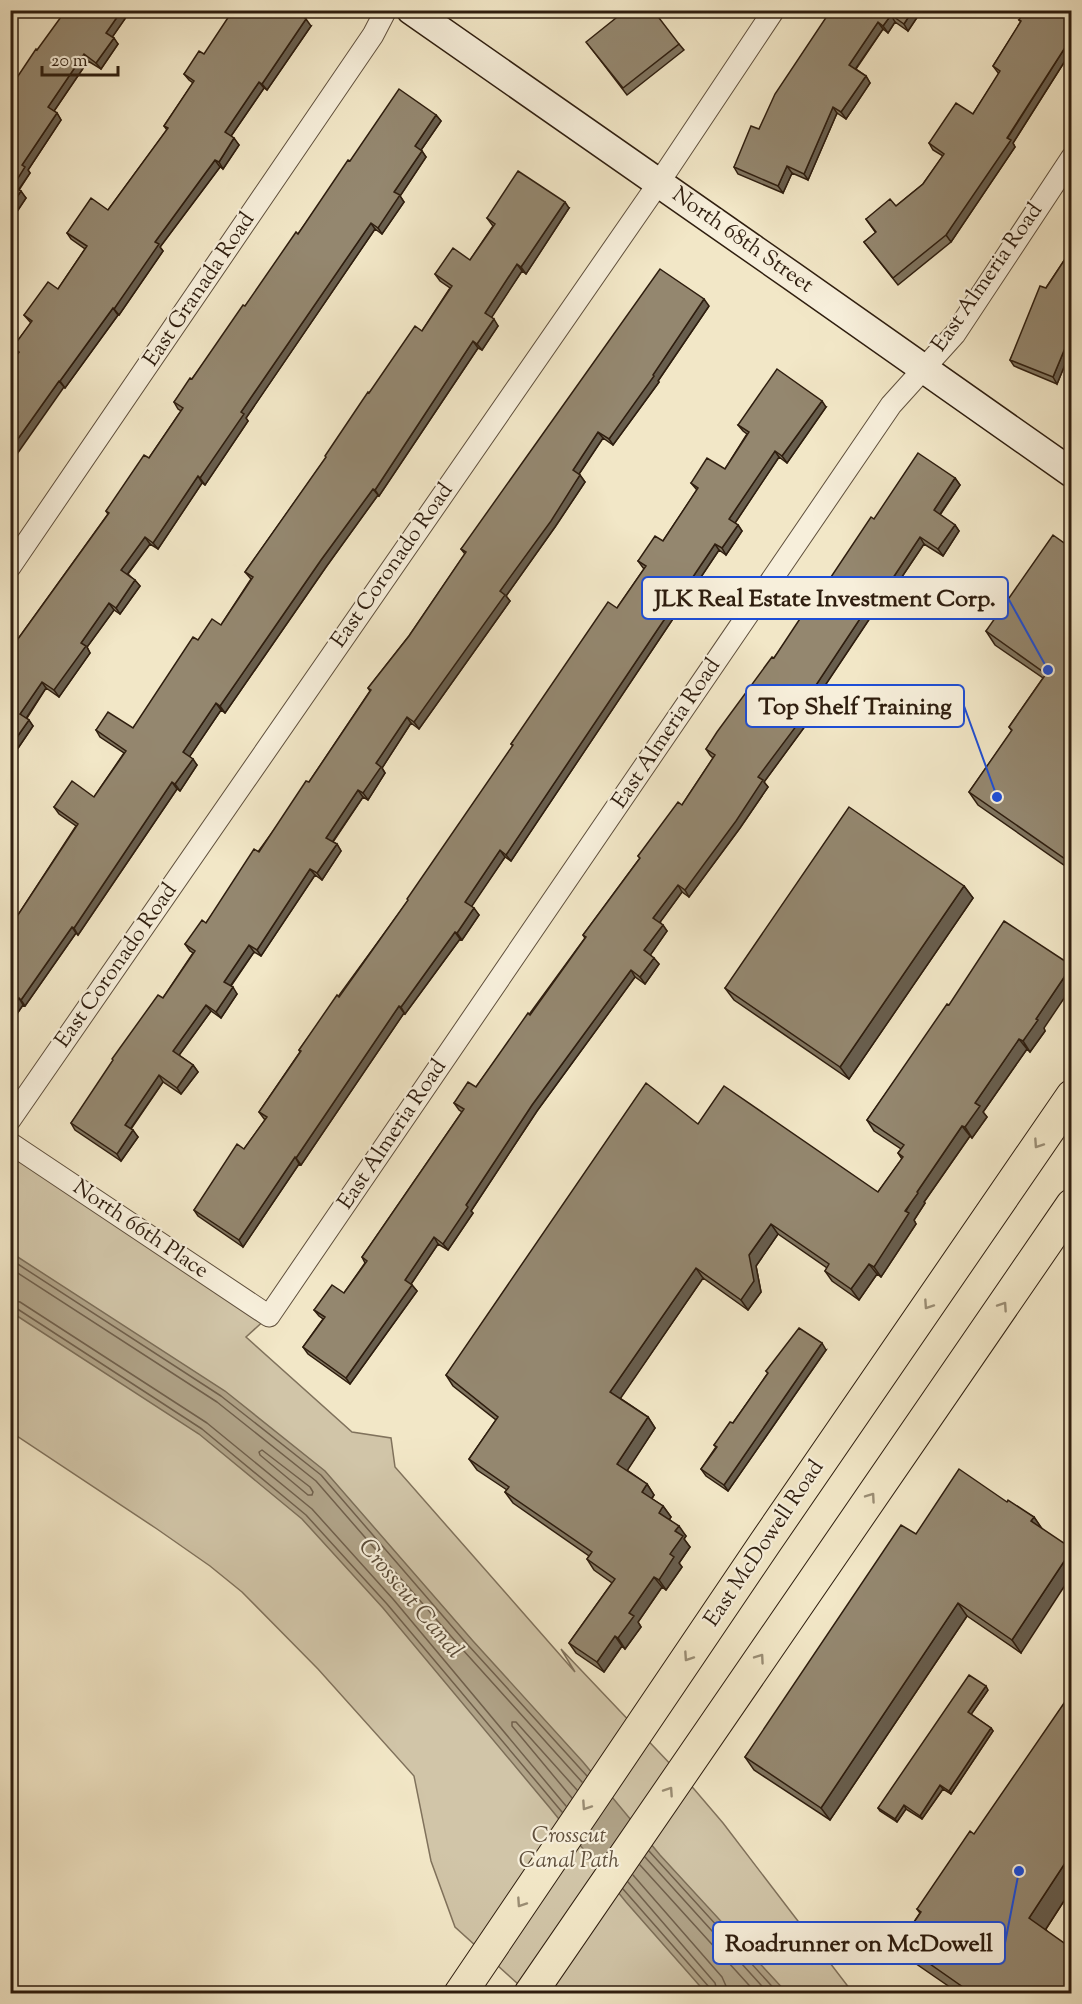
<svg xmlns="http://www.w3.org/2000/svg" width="1082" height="2004" font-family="'Sorts Mill Goudy',serif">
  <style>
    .green { fill: #d1c5a8; stroke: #80725c; stroke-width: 1.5 }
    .water { fill: #b0a388; stroke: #7c6e58; stroke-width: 1.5 }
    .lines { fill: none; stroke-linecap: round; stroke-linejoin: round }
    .shore { stroke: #70604c; stroke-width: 1.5 }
    .street-casing { stroke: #60503d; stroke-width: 23 }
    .secondary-casing { stroke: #2f1e0f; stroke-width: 31 }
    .primary-casing { stroke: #2f1e0f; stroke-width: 34 }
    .street { stroke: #f7efdb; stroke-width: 21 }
    .secondary { stroke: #f7efdb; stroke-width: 28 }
    .primary { stroke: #f2e7c7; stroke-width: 32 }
    .wall { fill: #7f745f; stroke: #2f1e0f; stroke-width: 1.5 }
    .shaded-wall { fill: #685e4e; stroke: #2f1e0f; stroke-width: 1.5 }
    .building { fill: #94876f; stroke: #2f1e0f; stroke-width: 1.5 }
    .oneway { stroke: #9a8d74 }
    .labels { text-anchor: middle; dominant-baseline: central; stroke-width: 4.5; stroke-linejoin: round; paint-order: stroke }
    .street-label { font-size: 22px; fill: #2f1e0f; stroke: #f7efdb }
    .park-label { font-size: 22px; font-style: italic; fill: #60503d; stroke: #f7efdb }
    .water-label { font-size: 24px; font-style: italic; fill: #5c4d39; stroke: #f7efdb }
    .leader { fill: none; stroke: #1d4ed8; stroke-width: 2 }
    .callout-dot { fill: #1d4ed8; stroke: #f7efdb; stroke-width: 2 }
    .callout { fill: #f7efdb; stroke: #1d4ed8; stroke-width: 2 }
    .callout-label { font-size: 24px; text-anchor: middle; font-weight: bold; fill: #2f1e0f }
  </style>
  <rect width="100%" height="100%" fill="#f2e7c7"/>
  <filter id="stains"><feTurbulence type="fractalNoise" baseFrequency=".00333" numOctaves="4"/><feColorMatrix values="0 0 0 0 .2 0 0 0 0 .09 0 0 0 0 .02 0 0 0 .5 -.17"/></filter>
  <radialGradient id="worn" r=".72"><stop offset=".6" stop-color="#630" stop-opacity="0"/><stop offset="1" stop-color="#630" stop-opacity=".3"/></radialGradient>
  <path class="green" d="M10,1143L269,1316L246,1337L352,1432L391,1438L395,1467L575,1672L561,1649L694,1789L723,1823L853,1993H528L455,1927L431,1861L414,1776L318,1669L242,1592L210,1566L157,1529L11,1432Z"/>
  <path class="water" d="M10,1252L225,1391L325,1471L473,1641L583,1762L660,1855L787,1993H706L626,1902L550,1808L383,1608L302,1519L199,1434L11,1312Z"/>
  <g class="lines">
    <path class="shore" d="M10,1259L221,1396L321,1475L468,1645L587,1776
      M10,1268L217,1402L316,1481L463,1650L582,1782
      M10,1300L20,1302L207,1423L312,1509L393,1599L566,1806
      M10,1307L16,1308L202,1429L306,1515L387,1604L562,1812
      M262,1450L310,1487L313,1492L312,1495H308L260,1455L259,1452Z
      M572,1798L512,1726V1722H516L577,1790
      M649,1851L779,1994
      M645,1857L769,1994
      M640,1865L757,1994
      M633,1875L722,1977L726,1986L727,1994
      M628,1882L715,1983L718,1994
      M623,1889L709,1987L710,1994"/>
    <defs>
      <path id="street" d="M10,567L373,35L386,10
        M10,1120L658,184L774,10
        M10,1143L269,1316L891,405L955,334L1072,157"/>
      <path id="secondary" d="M411,10L792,276L1072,473"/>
      <path id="primary" d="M460,1994L765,1543L1072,1096
        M530,1994L1072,1205"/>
    </defs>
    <use href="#street" class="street-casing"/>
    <use href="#secondary" class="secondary-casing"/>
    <use href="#primary" class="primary-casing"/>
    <use href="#street" class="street"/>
    <use href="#secondary" class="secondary"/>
    <use href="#primary" class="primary"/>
  </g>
  <path class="wall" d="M131,10L112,37L118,44L101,69L88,61L54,111L57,113L61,120L28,170L30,173L19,190L26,198L12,219L10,218V88L37,50Z
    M831,10H922L908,31L895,22L888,33L883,29L856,69L866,76L870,83L846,119L837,113L808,180L792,173L783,193L738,174L734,167L759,129Z
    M1071,10V53H1070L1013,143L1015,147L951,242L898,285L864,242L876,233L866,219L896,206L923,184L943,156L933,150L929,143L973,114L999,74L993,66L1021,22L1019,20Z
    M311,26L267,90L264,88L231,136L239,145L223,169L220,167L160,247L163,251L119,315H118L65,388L18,354L13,347L31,323L24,315L58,289L85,249L71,239L67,233L108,210L167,130L164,126L193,83L189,80L184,74L204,54Z
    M679,44L684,50L627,95L591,48Z
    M436,115L441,121L421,150L426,157L400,196L404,202L382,234L375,229L246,418L248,421L205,485L202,483L158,549L150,544L128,574L140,586L120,614L114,610L87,647L90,653L59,697L46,688L27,718L33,726L10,760V650L108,514L106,511L149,458L181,411L178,409L174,402L192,379L298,234L350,161Z
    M569,208L526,274L522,271L491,317L498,326L482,350L478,348L379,496L378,495L326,567L225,713L221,710L189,757L197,765L180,791L177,789L78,935L76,933L25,1006L23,1005L10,1024L18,915L76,826L59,814L54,807L94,797L124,753L100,737L96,730L133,728L198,640L221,625L251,579L245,572L326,458L369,393L422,331L450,288L440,281L435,274L470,260L493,226L487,218Z
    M1071,250V350L1057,384L1014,366L1010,360L1046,288Z
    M709,306L658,381L659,382L613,445L603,438L579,474L585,482L555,527L506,596L510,601L419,729L411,723L382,768L385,773L368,800L363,797L333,842L337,844L341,851L322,880L315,875L261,956L254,952L231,986L237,994L221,1018L211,1011L179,1055L193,1065L198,1072L181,1094L163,1082L131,1129L138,1137L121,1161L75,1130L71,1123L163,998L193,953L190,951L185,944L206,923L309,782L370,691L368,688L409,636L465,554L461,549Z
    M826,407L787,463L779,457L735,523L738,525L742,531L726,555L719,550L511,861L505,857L471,906L479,915L462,940L460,939L405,1014L404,1013L301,1165L299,1164L243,1247L198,1216L194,1210L244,1149L265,1120L259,1112L300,1052L299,1050L408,901L513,746L511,744L617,608L644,569L638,561L663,541L697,490L691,483L725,469L747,434L743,431L738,425Z
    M955,478L960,485L940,515L955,525L959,531L943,556L924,544L881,608L878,606L820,693L825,699L764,782L768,787L740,828L689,897L682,892L660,922L667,931L650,955L659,964L645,984L635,977L537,1111L471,1211L473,1213L448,1250L438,1244L411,1284L417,1291L350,1384L308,1354L303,1347L323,1319L319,1316L314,1310L344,1293L365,1263L362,1257L462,1112L459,1110L454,1103L476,1087L585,938L583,935L640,858L638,856L682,805L713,758L710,755L706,749L774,658L874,519Z
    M1071,548V870L978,805L969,792L1012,731L1009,727L1043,678L995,645L986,631Z
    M964,886L973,898L849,1079L734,1000L725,988Z
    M949,1005L1044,1028L1045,1031L1030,1052L1027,1049L983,1112L987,1117L972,1138L970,1136L924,1202L925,1203L914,1220L916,1224L881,1277L877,1274L859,1300L832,1281L825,1271L827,1268L778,1234L756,1266L761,1292L748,1310L703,1278L620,1398L648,1417L655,1428L627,1470L647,1484L654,1495L652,1499L663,1506L671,1517L669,1519L686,1536L684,1539L690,1547L679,1563L682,1567L666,1590L662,1587L638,1622L641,1627L625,1649L622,1646L604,1672L576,1653L569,1643L612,1583L594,1570L587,1559L589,1556L513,1503L505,1492L507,1490L477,1470L469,1459L496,1420L453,1386L446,1375L698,1124L878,1192L902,1159L898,1153L901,1149L874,1131L867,1120Z
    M826,1350L728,1491L706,1476L701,1469L716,1447L714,1445L733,1423L768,1373L766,1371Z
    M1007,1502L1034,1517L1041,1528L1021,1653L967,1616L830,1820L754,1770L745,1757L916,1534Z
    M988,1690L971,1714L991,1728L993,1731L951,1794L943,1789L922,1819L906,1809L897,1822L880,1811L878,1808Z
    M1071,1890L1046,1929L1071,1994H960L912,1961L900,1943L920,1913L917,1909Z"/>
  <path class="shaded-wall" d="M122,10H131L111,39L106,33Z
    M913,10H922L908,31L904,24Z
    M891,15L895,22L888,33L883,26Z
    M306,19L311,26L267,90L262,84Z
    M878,22L883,29L854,71L849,65Z
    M114,38L118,44L101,69L96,63Z
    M1066,46L1070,53L1013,143L1015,147L951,242L946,235Z
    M84,54L88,61L52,114L48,107Z
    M866,76L870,83L846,119L841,112Z
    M259,82L264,88L229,139L225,132Z
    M833,107L837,113L808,180L804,174Z
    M57,113L61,120L28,170L30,173L17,192L13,186L22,165Z
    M436,115L441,121L419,153L415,146Z
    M234,138L239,145L223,169L219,162Z
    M422,151L426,157L400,196L404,202L382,234L378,228L394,192Z
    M215,160L220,167L160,247L163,251L119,315L114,309L155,242Z
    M787,166L792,173L783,193L778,186Z
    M21,191L26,198L12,219L10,217V207Z
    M565,202L569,208L526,274L521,267Z
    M371,223L375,229L246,418L248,421L205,485L200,478L241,412Z
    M517,264L522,271L490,320L485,313Z
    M704,299L709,306L658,381L659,382L613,445L609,439Z
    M113,308L118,315L65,388L60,381Z
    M494,319L498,326L482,350L477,344Z
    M473,341L478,348L379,496L375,490Z
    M1068,341L1071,346V350L1057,384L1053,377Z
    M59,381L64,387L10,464V450Z
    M822,401L826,407L787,463L782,456Z
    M598,432L603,438L577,477L573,470Z
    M775,451L779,457L733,526L729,519Z
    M580,475L585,482L555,527L506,596L510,601L419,729L414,722L500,591Z
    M198,476L202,483L158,549L153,543Z
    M955,478L960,485L938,517L934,510Z
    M373,489L378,495L326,567L225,713L220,706L321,560Z
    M738,525L742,531L726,555L722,548Z
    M955,525L959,531L943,556L938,549Z
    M145,537L150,544L126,576L121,570Z
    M920,537L924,544L881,608L877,602Z
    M715,544L719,550L511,861L506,855Z
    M135,580L140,586L120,614L116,608Z
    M873,599L878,606L820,693H821L825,699L764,782L768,787L740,828L689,897L685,890L814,688Z
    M109,603L114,610L87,647L90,653L59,697L54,690L81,643Z
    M42,682L46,688L25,720L20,714Z
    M216,703L221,710L188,759L183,752Z
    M407,717L411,723L382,768L385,773L368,800L363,793L376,763Z
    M29,720L33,726L10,760V747Z
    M193,759L197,765L180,791L175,784Z
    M172,782L177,789L78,935L74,928Z
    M358,790L363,797L331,844L326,838Z
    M337,844L341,851L322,880L317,873Z
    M500,850L505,857L470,909L465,902Z
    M310,869L315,875L261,956L257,950Z
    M678,885L682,892L658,925L653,918Z
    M964,886L973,898L849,1079L840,1067Z
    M474,908L479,915L462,940L457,933Z
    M663,925L667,931L649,957L644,950Z
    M72,927L76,933L25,1006L21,1000Z
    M455,932L460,939L405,1014L401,1007Z
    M249,945L254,952L229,988L224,982Z
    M654,958L659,964L645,984L640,977Z
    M1071,967V988L1044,1028L1045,1031L1030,1052L1023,1041L1036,1019Z
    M631,970L635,977L537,1111L471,1211L473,1213L448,1250L443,1244L466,1205L532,1105Z
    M233,987L237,994L221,1018L216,1012Z
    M19,998L23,1005L10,1024V1011Z
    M206,1005L211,1011L177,1058L173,1051Z
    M399,1006L404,1013L301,1165L296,1158Z
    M1019,1039L1027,1049L983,1112L987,1117L972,1138L965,1127L975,1103Z
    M193,1065L198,1072L181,1094L177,1088Z
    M159,1075L163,1082L129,1131L125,1125Z
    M962,1126L970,1136L924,1202L925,1203L914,1220L916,1224L881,1277L874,1267L917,1192Z
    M133,1130L138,1137L121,1161L117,1154Z
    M295,1157L299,1164L243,1247L239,1240Z
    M771,1224L778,1234L756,1266L761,1292L748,1310L741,1300L749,1255Z
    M434,1237L438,1244L409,1287L405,1280Z
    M869,1264L877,1274L859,1300L851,1289Z
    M696,1268L703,1278L618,1402L610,1392Z
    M412,1285L417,1291L350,1384L346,1378Z
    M822,1343L826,1350L728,1491L724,1485Z
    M648,1417L655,1428L625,1474L617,1464Z
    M647,1484L654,1495L649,1502L642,1492Z
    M663,1506L671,1517L667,1523L659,1513Z
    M1034,1517L1043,1530L1031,1521Z
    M679,1526L686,1536L684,1539L690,1547L679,1563L682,1567L666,1590L659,1580L670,1554L675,1531Z
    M1071,1551V1576L1021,1653L1012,1640Z
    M654,1577L662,1587L638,1622L641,1627L625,1649L618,1638L629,1613Z
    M958,1603L967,1616L830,1820L821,1808Z
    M615,1636L622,1646L604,1672L597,1662Z
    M986,1686L988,1690L970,1716L968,1712Z
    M991,1728L993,1731L951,1794L949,1791Z
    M940,1785L943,1789L922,1819L920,1816Z
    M904,1805L906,1809L897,1822L895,1819Z
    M1071,1854V1890L1042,1935L1029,1918Z"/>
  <path class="building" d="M66,10H122L106,33L114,38L96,63L84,54L48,107L57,113L22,165L25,167L13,186L21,191L10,207V88L36,49L37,50Z
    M233,10H293L306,19L262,84L259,82L225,132L234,138L219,162L215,160L155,242L159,244L114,309L113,308L60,381H59L10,450V364L19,352L13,347L32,321L24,315L48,282L58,289L87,246L67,233L91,198L108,210L168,128L164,126L194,81L184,74L199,51L204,54Z
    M626,10H653L679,44L623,88L586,42Z
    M831,10H913L904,24L891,15L883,26L878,22L849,65L866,76L841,112L833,107L804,174L787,166L778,186L734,167L751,126L759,129L775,94Z
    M1025,10H1071V45L1070,48L1066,46L1007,138L1011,140L946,235L893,278L864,242L876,232L866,219L890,199L896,206L923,184L944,154L929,143L956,103L973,114L1000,71L993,66L1021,21L1019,20Z
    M399,89L436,115L415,146L422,151L394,192L400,195L378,228L371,223L241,412L244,414L200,478L198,476L153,543L145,537L121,570L135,580L116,608L109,603L81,643L86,646L54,690L42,682L20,714L29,720L10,747V650L109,513L106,511L144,455L149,458L183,408L174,402L190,378L192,379L243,305L245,306L296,232L298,234L348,160L350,161Z
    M518,171L565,202L521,267L517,264L485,313L494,319L477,344L473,341L375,490L373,489L321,560L220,706L216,703L183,752L193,759L175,784L172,782L74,928L72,927L21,1000L19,998L10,1011V910L18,915L78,824L54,807L72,781L94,797L126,751L96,730L108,712L133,728L193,637L198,640L212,619L221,625L253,577L245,572L326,457L325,456L368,392L369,393L415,326L422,331L452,286L435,274L453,248L470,260L495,224L487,218Z
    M1071,250V342L1068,341L1053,377L1010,360L1040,286L1046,288Z
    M660,269L704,299L653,375L654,376L609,439L598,432L573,470L580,475L551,521L500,591L505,595L414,722L407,717L376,763L381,767L363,793L358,790L326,838L337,844L317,873L310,869L257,950L249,945L224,982L233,987L216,1012L206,1005L173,1051L193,1065L177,1088L159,1075L125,1125L133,1130L117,1154L71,1123L113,1060L112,1059L158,995L163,998L195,951L185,944L202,920L206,923L254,849L259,852L306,781L309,782L371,690L368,688L409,636L466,552L461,549Z
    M777,369L822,401L782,456L775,451L729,519L738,525L722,548L715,544L506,855L500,850L465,902L474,908L457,933L455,932L401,1007L399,1006L296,1158L295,1157L239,1240L194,1210L237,1144L244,1149L267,1117L259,1112L301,1051L299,1050L337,995L339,997L408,900L407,899L513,745L511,744L608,602L617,608L646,566L638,561L655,536L663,541L698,488L691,483L707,458L725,469L749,432L738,425Z
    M918,453L955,478L934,510L955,525L938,549L920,537L877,602L873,599L814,688L821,693L758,777L763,780L736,821L685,890L678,885L653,918L663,925L644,950L654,958L640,977L631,970L532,1105L466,1205L468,1207L443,1244L434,1237L405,1280L412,1285L346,1378L303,1347L325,1317L314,1310L332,1285L344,1293L367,1261L362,1257L464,1109L454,1103L468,1082L476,1087L528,1013L530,1015L586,937L583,935L640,858L638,856L678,802L682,805L715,755L706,749L717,732L772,657L774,658L821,587L823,589L871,517L874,519Z
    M1053,535L1071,548V863L969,792L1012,730L1009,727L1046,674L986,631Z
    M849,807L964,886L840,1067L725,988Z
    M1004,921L1071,965V967L1036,1019L1038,1020L1023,1041L1019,1039L975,1103L980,1106L965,1127L962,1126L917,1192L918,1193L905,1211L909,1213L874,1267L869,1264L851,1289L825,1271L829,1264L771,1224L749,1255L754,1281L741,1300L696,1268L610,1392L648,1417L617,1464L647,1484L642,1492L663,1506L659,1513L679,1526L675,1531L683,1536L670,1554L674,1557L659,1580L654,1577L629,1613L634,1616L618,1638L615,1636L597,1662L569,1643L615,1579L587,1559L592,1552L505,1492L509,1487L469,1459L498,1417L446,1375L646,1083L698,1124L724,1086L878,1192L903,1157L898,1153L904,1145L867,1120L947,1004L949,1005Z
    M799,1328L822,1343L724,1485L701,1469L717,1447L714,1445L730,1422L733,1423L768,1373L766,1371Z
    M959,1469L1007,1502L1008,1500L1034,1517L1031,1521L1071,1548V1551L1012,1640L958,1603L821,1808L745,1757L901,1525L916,1534Z
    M969,1675L986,1686L968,1712L991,1728L949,1791L940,1785L920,1816L904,1805L895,1819L878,1808Z
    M1071,1693V1854L1029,1918L1071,1948V1994H973L900,1943L921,1912L917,1909L970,1831L974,1834Z"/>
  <defs><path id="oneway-chevron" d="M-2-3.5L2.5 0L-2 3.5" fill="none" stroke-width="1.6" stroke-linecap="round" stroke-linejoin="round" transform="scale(1.5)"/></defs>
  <g class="oneway">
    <use href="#oneway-chevron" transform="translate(1038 1144) rotate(124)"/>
    <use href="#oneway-chevron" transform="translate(928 1305) rotate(124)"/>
    <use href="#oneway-chevron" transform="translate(1003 1306) rotate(-56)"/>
    <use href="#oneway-chevron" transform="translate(871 1497) rotate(-55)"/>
    <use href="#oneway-chevron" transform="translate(688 1657) rotate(124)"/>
    <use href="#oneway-chevron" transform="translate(760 1658) rotate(-55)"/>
    <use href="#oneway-chevron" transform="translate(669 1791) rotate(-56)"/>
    <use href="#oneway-chevron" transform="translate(586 1806) rotate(124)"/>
    <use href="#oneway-chevron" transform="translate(521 1903) rotate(124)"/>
  </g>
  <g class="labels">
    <g class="street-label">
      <text transform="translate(742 241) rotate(35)">North 68th Street</text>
      <text transform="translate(988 278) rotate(-55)">East Almeria Road</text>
      <text transform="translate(200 290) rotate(-56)">East Granada Road</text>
      <text transform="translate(393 566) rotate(-55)">East Coronado Road</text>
      <text transform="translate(667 734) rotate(-56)">East Almeria Road</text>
      <text transform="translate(117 966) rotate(-55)">East Coronado Road</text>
      <text transform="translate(393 1135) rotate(-56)">East Almeria Road</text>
      <text transform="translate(140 1230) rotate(34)">North 66th Place</text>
      <text transform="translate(765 1544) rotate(-56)">East McDowell Road</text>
    </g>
    <g class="park-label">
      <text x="569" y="1837">Crosscut<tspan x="569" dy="25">Canal Path</tspan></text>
    </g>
    <g class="water-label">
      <text transform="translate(410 1599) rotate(50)">Crosscut Canal</text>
    </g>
  </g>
  <path class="leader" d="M1048 670L1008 598M997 797L964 706M1019 1871L1005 1943"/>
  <g class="callout-dot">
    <circle cx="1048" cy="670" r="6"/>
    <circle cx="997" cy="797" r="6"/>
    <circle cx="1019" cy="1871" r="6"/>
  </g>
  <g class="callout">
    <rect x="642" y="577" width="366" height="42" rx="6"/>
    <rect x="746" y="685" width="218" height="42" rx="6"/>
    <rect x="713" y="1922" width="292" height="42" rx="6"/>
  </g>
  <g class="callout-label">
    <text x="825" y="606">JLK Real Estate Investment Corp.</text>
    <text x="855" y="714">Top Shelf Training</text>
    <text x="859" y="1951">Roadrunner on McDowell</text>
  </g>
  <rect width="1082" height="2004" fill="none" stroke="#f2e7c7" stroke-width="36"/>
  <rect x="12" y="12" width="1058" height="1980" fill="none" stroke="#2f1e0f" stroke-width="3"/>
  <rect x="18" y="18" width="1046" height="1968" fill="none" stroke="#2f1e0f" stroke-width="1.5"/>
  <path d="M42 66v9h76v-9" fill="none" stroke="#2f1e0f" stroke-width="3"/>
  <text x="51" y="66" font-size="18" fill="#2f1e0f" stroke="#f7efdb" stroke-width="4.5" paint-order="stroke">20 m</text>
  <rect width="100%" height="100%" filter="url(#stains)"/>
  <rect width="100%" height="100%" fill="url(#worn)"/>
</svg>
